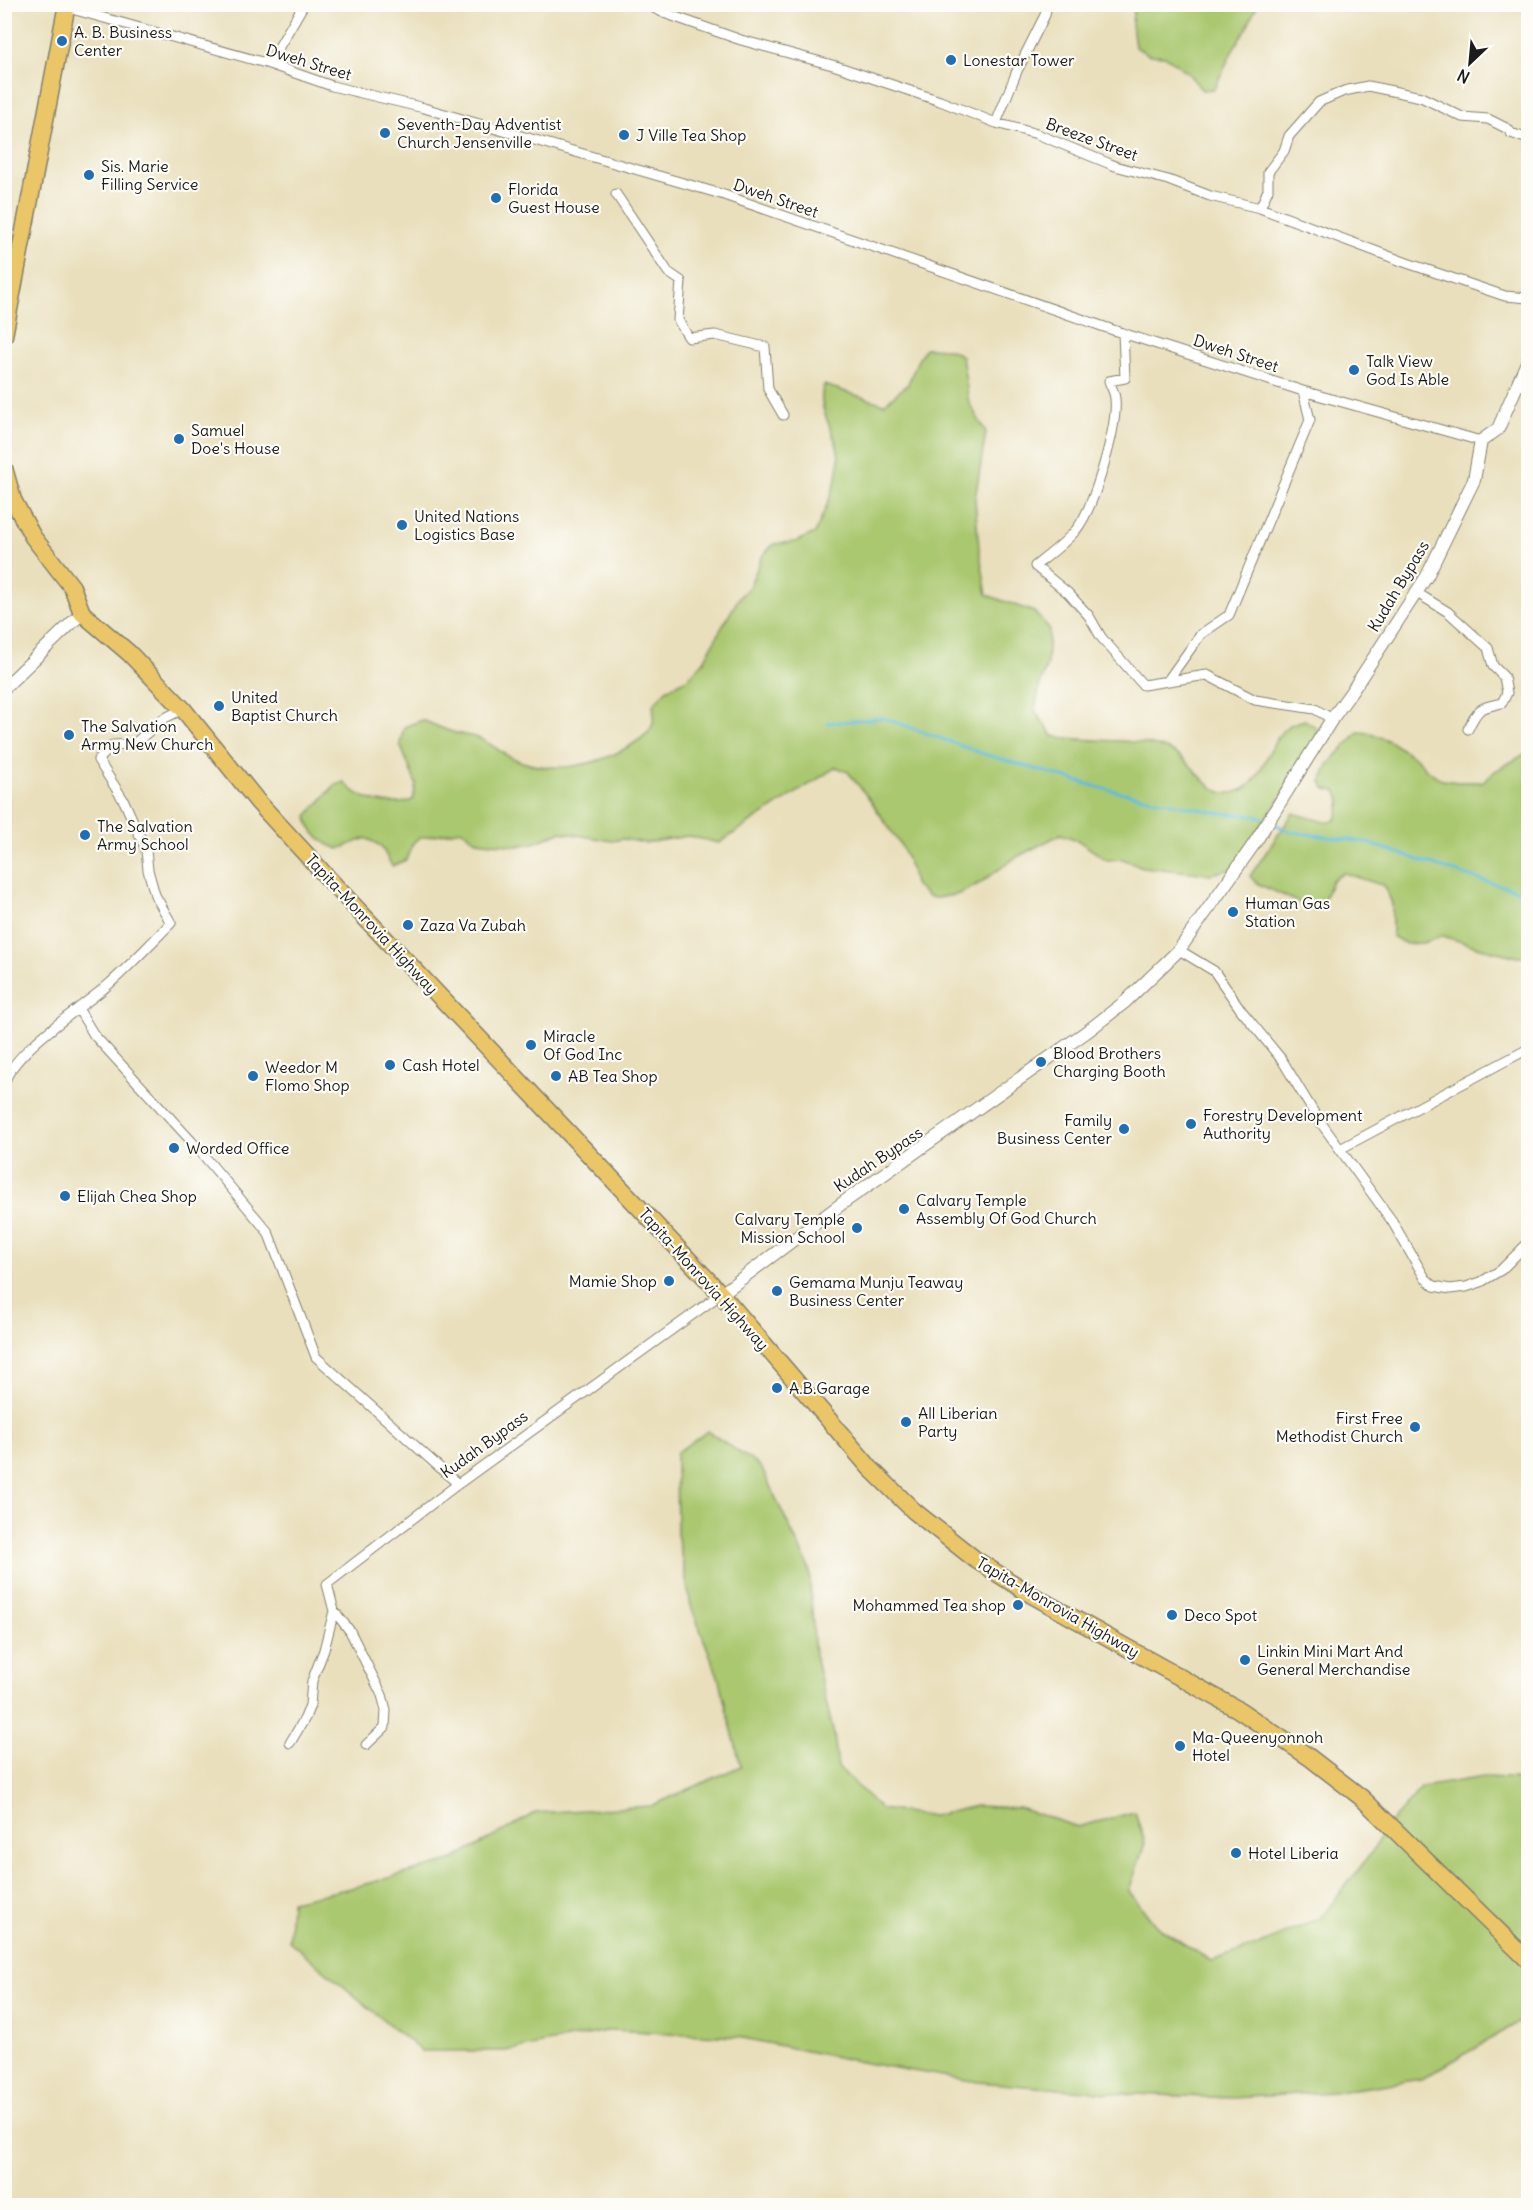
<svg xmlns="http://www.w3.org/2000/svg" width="1533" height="2210" font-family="Delius,sans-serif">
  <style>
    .green { fill: #aac86f; stroke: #637246; stroke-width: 1.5 }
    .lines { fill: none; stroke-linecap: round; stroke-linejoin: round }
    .stream { stroke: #58bad6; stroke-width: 3 }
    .minor-casing { stroke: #827e6c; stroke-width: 11 }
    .tertiary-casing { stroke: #827e6c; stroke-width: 14 }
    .trunk-casing { stroke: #827e6c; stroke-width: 19 }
    .minor { stroke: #fff; stroke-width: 9 }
    .tertiary { stroke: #fff; stroke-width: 12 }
    .trunk { stroke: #ebc669; stroke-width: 16 }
    .poi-dot { fill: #1f6fb2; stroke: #fdfcf7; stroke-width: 2 }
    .labels { text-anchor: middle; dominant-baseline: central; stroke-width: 4.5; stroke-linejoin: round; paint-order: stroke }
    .poi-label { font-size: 16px; fill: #1c1c1c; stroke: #fdfcf7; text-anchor: start }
    .street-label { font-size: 16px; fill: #1c1c1c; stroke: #fdfcf7 }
  </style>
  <rect width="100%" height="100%" fill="#fdfcf7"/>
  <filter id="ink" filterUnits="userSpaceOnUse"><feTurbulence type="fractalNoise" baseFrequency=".0167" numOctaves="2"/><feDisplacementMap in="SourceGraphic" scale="12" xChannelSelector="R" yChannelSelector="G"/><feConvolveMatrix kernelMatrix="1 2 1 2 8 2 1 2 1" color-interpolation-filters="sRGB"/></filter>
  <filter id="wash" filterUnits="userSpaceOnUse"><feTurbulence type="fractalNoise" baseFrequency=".008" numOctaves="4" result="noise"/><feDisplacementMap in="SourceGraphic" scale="24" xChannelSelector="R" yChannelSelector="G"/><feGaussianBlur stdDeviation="1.35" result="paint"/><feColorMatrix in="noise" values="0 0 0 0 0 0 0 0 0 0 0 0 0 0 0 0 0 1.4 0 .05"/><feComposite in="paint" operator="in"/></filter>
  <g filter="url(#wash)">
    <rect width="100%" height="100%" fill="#e9dfbc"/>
    <path class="green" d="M1134,5V4L1257,5L1247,28L1235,46L1214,89L1202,90L1187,72L1165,56L1150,55L1135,47L1132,24Z
      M925,348L949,349L962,356L969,403L986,432L975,499L979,549L987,595L1034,612L1049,628L1047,664L1039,687L1035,711L1053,736C1093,744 1133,735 1171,751C1198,762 1208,805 1242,790C1262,782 1270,739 1287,727C1292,723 1299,722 1305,720L1318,729L1317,744L1232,869L1210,874L1142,867L1123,859L1107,860L1077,840L1061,834L1015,858L980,883L959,894L937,898L928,897L914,884L911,869L902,847L870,800L848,772L836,767L719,843L688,836L646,843L623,839L612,841L560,832L534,843L516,846L477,841L462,830L419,838L413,843L406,860L392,866L381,846L366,838L339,849C323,844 309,833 307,816L334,786L344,782C360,801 389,808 413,800L416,784L400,744L404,727L422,720C433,724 444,730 456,733C463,735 471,736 478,738C489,742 499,751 510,757C546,775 593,768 628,747C648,735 657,729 653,705L666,690L687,679L704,661L717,636L740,596L749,587L763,555L774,544L795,542L815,533C823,514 841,477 839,457C837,432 815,410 824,385L884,404L908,384L917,362Z
      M1358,732L1371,733L1389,741L1416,758L1426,769L1442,780L1458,782H1482L1495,771L1528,752V957H1518L1481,948L1443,936L1423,943L1406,944L1392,936V904L1385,886L1344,873L1332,880L1322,905L1315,910L1256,883L1250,876L1293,813L1325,822L1336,820L1341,801L1336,791L1326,789L1321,782L1328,765Z
      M708,1431L761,1467L809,1568L815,1656L834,1735L838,1767L881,1809L933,1816L976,1806L1019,1808L1078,1827L1135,1812L1145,1843L1129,1891L1156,1926L1211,1961L1256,1946L1321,1918L1372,1852L1382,1832L1422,1787L1484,1777L1528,1779V2017L1422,2079L1333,2092L1232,2098L1109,2093L978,2082L866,2063L738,2037L612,2030L506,2051H421L289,1941L291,1901L351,1888L451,1861L535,1813L651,1806L741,1766L718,1676L691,1606L677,1534L676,1453Z"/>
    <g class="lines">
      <path class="stream" d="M828,723L884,718L984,754L1101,788L1219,813L1255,816L1265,819
        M1271,822L1291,832L1365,842L1473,878L1528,893"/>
    </g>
  </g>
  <g filter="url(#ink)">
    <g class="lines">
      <defs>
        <path id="minor" d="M54,4L269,64L332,86L424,108L721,194L1116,331L1303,391L1481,441
          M646,4L664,13L741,40L836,66L940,101L996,123L1037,134L1115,166L1168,180L1210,196L1260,208L1407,263L1505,296L1528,298
          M269,64L304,4
          M996,123L1017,71L1045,15L1047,4
          M616,194L668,272L681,281L678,320L689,338L715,335L765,347L768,389L783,415
          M1260,208L1268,190V172L1284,151L1289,136L1319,102L1344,91L1368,86L1421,97L1462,117L1488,119L1508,129L1511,133L1528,139
          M1123,333L1125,378L1109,381C1111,387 1115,393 1115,399C1118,426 1094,508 1076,530C1064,544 1049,555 1035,566L1068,593L1089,616L1101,637L1143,685L1207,675L1255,700L1315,709L1332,719
          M1417,593L1448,612L1488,648L1493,666L1504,677L1507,693L1502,703C1479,708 1478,708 1468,729
          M1168,680L1201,634L1229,615L1310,420L1303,391
          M1179,950L1214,971L1241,1010L1282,1060L1316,1116L1392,1221L1425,1278L1434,1286L1450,1289L1466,1287L1481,1282L1501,1270L1528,1243
          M79,1010L94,1035L194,1144L268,1232L316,1357L458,1484
          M4,1086C8,1054 83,1007 108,985C130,966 150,944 171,923L155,895L148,870L146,850L124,801L98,760L113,745L134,744L163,719L183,709
          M1340,1149L1528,1049
          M290,1743L305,1718L310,1705L312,1681L324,1650L334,1611
          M366,1745L385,1727L386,1710L382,1695L350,1631L334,1611L327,1584L458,1484L721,1294"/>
        <path id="tertiary" d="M4,688L82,613
          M721,1294L844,1202L1089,1030L1125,1002L1179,950L1254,844L1332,719L1354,688L1427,576L1474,480L1481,441L1498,429L1528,360"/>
        <path id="trunk" d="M4,336L67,4
          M4,468L13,500L33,537L72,587L82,613L129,653L183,709L258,802L338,889L721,1294L870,1468L914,1511L976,1560L1030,1594L1239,1710L1309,1757L1362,1798L1528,1960"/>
      </defs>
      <use href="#minor" class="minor-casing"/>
      <use href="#tertiary" class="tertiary-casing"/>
      <use href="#trunk" class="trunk-casing"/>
      <use href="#minor" class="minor"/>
      <use href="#tertiary" class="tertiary"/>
      <use href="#trunk" class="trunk"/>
    </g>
  </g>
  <g class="poi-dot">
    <circle cx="62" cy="41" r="6"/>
    <circle cx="951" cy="60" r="6"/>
    <circle cx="385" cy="133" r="6"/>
    <circle cx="624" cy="135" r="6"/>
    <circle cx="89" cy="175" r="6"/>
    <circle cx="496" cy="198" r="6"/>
    <circle cx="1354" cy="370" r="6"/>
    <circle cx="179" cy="439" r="6"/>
    <circle cx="402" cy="525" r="6"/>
    <circle cx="219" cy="706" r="6"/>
    <circle cx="69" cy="735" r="6"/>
    <circle cx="85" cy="835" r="6"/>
    <circle cx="1233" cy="912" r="6"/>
    <circle cx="408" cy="925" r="6"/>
    <circle cx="531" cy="1045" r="6"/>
    <circle cx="1041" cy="1062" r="6"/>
    <circle cx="390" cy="1065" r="6"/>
    <circle cx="253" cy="1076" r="6"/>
    <circle cx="556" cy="1076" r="6"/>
    <circle cx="1191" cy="1124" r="6"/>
    <circle cx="1124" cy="1129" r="6"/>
    <circle cx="174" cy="1148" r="6"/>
    <circle cx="65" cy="1196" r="6"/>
    <circle cx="904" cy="1209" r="6"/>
    <circle cx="857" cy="1228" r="6"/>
    <circle cx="669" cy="1281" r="6"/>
    <circle cx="777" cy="1291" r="6"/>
    <circle cx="777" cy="1388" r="6"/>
    <circle cx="906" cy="1422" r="6"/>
    <circle cx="1415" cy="1427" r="6"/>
    <circle cx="1018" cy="1605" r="6"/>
    <circle cx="1172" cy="1615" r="6"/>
    <circle cx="1245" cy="1660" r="6"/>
    <circle cx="1180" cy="1746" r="6"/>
    <circle cx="1236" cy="1853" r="6"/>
  </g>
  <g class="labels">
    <g class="poi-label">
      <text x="74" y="32">A. B. Business<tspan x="74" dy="18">Center</tspan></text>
      <text x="963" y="60">Lonestar Tower</text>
      <text x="397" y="124">Seventh-Day Adventist<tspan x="397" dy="18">Church Jensenville</tspan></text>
      <text x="636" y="135">J Ville Tea Shop</text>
      <text x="101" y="166">Sis. Marie<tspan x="101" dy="18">Filling Service</tspan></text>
      <text x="508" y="189">Florida<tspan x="508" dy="18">Guest House</tspan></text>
      <text x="1366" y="361">Talk View<tspan x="1366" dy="18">God Is Able</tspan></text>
      <text x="191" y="430">Samuel<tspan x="191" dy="18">Doe's House</tspan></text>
      <text x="414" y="516">United Nations<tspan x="414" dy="18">Logistics Base</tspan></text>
      <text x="231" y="697">United<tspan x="231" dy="18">Baptist Church</tspan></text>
      <text x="81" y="726">The Salvation<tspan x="81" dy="18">Army New Church</tspan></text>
      <text x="97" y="826">The Salvation<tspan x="97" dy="18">Army School</tspan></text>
      <text x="1245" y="903">Human Gas<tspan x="1245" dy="18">Station</tspan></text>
      <text x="420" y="925">Zaza Va Zubah</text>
      <text x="543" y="1036">Miracle<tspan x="543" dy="18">Of God Inc</tspan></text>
      <text x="1053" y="1053">Blood Brothers<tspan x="1053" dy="18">Charging Booth</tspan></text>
      <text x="402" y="1065">Cash Hotel</text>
      <text x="265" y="1067">Weedor M<tspan x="265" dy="18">Flomo Shop</tspan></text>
      <text x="568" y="1076">AB Tea Shop</text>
      <text x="1203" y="1115">Forestry Development<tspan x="1203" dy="18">Authority</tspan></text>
      <text x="1112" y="1120" text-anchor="end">Family<tspan x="1112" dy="18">Business Center</tspan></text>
      <text x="186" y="1148">Worded Office</text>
      <text x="77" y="1196">Elijah Chea Shop</text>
      <text x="916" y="1200">Calvary Temple<tspan x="916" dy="18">Assembly Of God Church</tspan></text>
      <text x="845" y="1219" text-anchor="end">Calvary Temple<tspan x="845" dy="18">Mission School</tspan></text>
      <text x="657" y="1281" text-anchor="end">Mamie Shop</text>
      <text x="789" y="1282">Gemama Munju Teaway<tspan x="789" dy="18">Business Center</tspan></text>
      <text x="789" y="1388">A.B.Garage</text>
      <text x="918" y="1413">All Liberian<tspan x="918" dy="18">Party</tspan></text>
      <text x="1403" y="1418" text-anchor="end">First Free<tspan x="1403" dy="18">Methodist Church</tspan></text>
      <text x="1006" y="1605" text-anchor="end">Mohammed Tea shop</text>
      <text x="1184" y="1615">Deco Spot</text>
      <text x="1257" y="1651">Linkin Mini Mart And<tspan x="1257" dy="18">General Merchandise</tspan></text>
      <text x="1192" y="1737">Ma-Queenyonnoh<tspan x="1192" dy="18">Hotel</tspan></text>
      <text x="1248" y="1853">Hotel Liberia</text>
    </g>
    <g class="street-label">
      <text transform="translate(309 62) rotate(17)">Dweh Street</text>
      <text transform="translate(1092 139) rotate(20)">Breeze Street</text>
      <text transform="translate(776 198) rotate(19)">Dweh Street</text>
      <text transform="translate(1236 353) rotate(18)">Dweh Street</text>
      <text transform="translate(1398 586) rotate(-59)">Kudah Bypass</text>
      <text transform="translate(372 924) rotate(47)">Tapita-Monrovia Highway</text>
      <text transform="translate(878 1159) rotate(-34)">Kudah Bypass</text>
      <text transform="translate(704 1279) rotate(48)">Tapita-Monrovia Highway</text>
      <text transform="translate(484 1444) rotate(-36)">Kudah Bypass</text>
      <text transform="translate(1058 1607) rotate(30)">Tapita-Monrovia Highway</text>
    </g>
  </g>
  <rect width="1533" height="2210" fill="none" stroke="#fdfcf7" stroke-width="24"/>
  <g transform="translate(1470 63) rotate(206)" stroke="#fdfcf7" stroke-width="4.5" paint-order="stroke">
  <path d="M0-4.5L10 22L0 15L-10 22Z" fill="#1c1c1c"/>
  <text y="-9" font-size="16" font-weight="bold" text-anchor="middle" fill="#1c1c1c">N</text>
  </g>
</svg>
